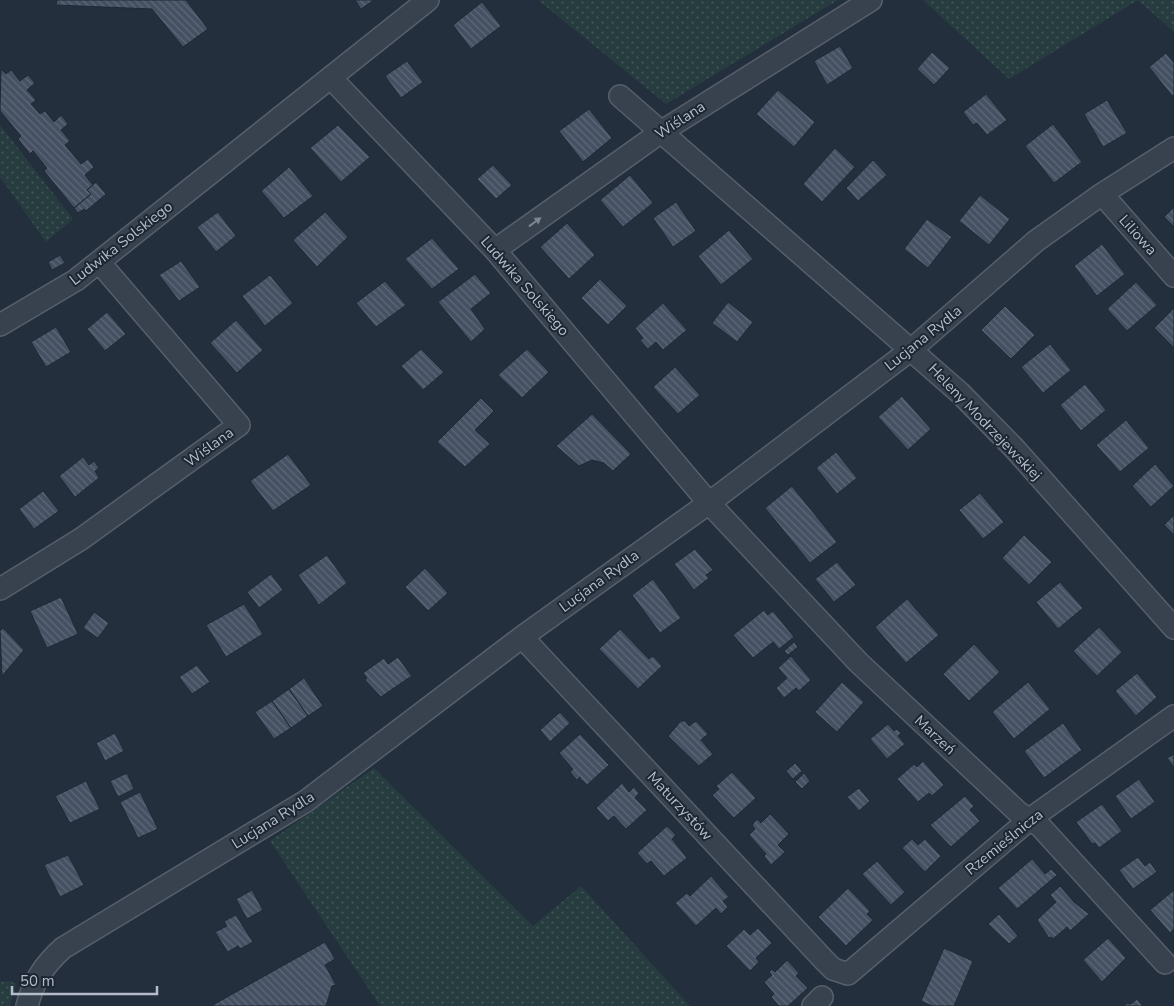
<svg xmlns="http://www.w3.org/2000/svg" width="1174" height="1006" font-family="'Nunito Sans',sans-serif">
  <style>
    .grass { fill: url(#grass-dots) }
    .building { fill: url(#building-back-hatch); stroke: #1f2835 }
    .lines { fill: none; stroke-linecap: round; stroke-linejoin: round }
    .minor-casing { stroke: #565f6c; stroke-width: 24 }
    .minor { stroke: #38414e; stroke-width: 21 }
    .oneway { fill: #7c8592 }
    .labels { text-anchor: middle; dominant-baseline: central; stroke-width: 4; stroke-linejoin: round; paint-order: stroke }
    .street-label { font-size: 15px; fill: #b4bcc9; stroke: #1d2633 }
  </style>
  <defs>
    <pattern id="grass-dots" width="8" height="8" patternUnits="userSpaceOnUse" patternTransform="scale(1.25)"><rect width="8" height="8" fill="#263c3f"/><path d="M2 2h.1M6 6h.1" fill="none" stroke="#435659" stroke-width="1.8" stroke-linecap="round"/></pattern>
    <pattern id="building-back-hatch" width="6" height="6" patternUnits="userSpaceOnUse" patternTransform="scale(1.25)"><rect width="6" height="6" fill="#455162"/><path d="M-1 5l2 2M0 0l6 6M5-1l2 2" fill="none" stroke="#5d6877"/></pattern>
  </defs>
  <rect width="100%" height="100%" fill="#242f3e"/>
  <path class="grass" d="M538,0H838L666,104Z
    M923,0H1174V32L1138,0L1009,79Z
    M0,125L73,219L46,242L0,177Z
    M374,768L533,926L581,886L690,1006H380L270,841Z
    M10,981L16,984L10,1006H0V982Z"/>
  <path class="building" d="M57,0H186L208,29L183,47L152,9L56,5Z
    M355,0H374L361,9Z
    M482,2L501,26L471,49L453,25Z
    M840,46L853,68L827,85L814,61Z
    M932,52L950,68L934,85L917,69Z
    M1166,53L1174,63V95L1172,96L1149,67Z
    M407,61L423,82L401,98L385,76Z
    M1,69L6,74L11,70L20,81L28,75L35,83L27,90L36,100L31,104L40,114L45,111L54,122L61,115L68,124L61,130L70,141L65,145L81,164L88,159L94,167L85,175L92,184L96,182L87,190L91,194L74,208L44,171L47,168L33,151L30,154L18,139L21,136L0,111Z
    M778,90L815,122L794,147L756,114Z
    M986,94L1007,120L987,135L977,123L973,125L963,112Z
    M1107,100L1127,133L1103,147L1084,114Z
    M589,109L612,138L583,162L559,131Z
    M1053,124L1082,162L1054,183L1025,146Z
    M338,125L370,157L341,182L310,148Z
    M835,148L855,167L822,202L803,184Z
    M873,160L887,175L858,201L846,188Z
    M493,165L512,185L496,199L477,179Z
    M289,167L313,196L284,218L261,191Z
    M630,175L653,203L623,227L600,200Z
    M96,182L106,194L86,211L84,209L78,213L74,208L91,194L87,190Z
    M980,195L1010,219L989,245L959,221Z
    M676,202L696,231L673,247L653,218Z
    M1174,207V227L1164,217Z
    M218,212L236,236L216,252L197,227Z
    M325,212L348,237L317,267L293,240Z
    M927,219L952,237L928,268L904,249Z
    M567,223L595,255L569,279L540,247Z
    M729,230L753,259L721,285L698,256Z
    M432,238L459,269L432,289L405,259Z
    M1102,244L1125,274L1097,296L1074,266Z
    M60,255L65,263L52,270L48,262Z
    M181,261L200,287L179,301L159,275Z
    M475,274L491,293L471,309L485,329L471,342L438,302Z
    M270,275L293,303L265,326L242,296Z
    M600,279L627,306L608,325L581,298Z
    M385,281L406,305L376,327L356,303Z
    M1136,282L1157,305L1127,331L1107,309Z
    M728,302L753,322L737,342L712,323Z
    M663,303L687,330L663,350L656,342L648,349L640,340L643,338L635,328Z
    M1005,306L1035,335L1011,359L981,330Z
    M1174,308V348L1154,328Z
    M107,312L126,334L105,351L87,329Z
    M236,320L263,350L237,373L210,343Z
    M56,327L71,352L46,367L31,342Z
    M1050,344L1071,370L1043,393L1021,367Z
    M421,349L444,372L423,390L401,366Z
    M527,349L549,372L522,398L498,375Z
    M675,367L700,395L678,414L653,387Z
    M1085,384L1106,410L1081,431L1060,405Z
    M902,396L931,429L908,450L878,417Z
    M481,398L494,411L475,430L490,444L465,467L437,442Z
    M592,414L631,454L613,471L604,463L592,460L579,466L556,446Z
    M1126,420L1149,448L1120,472L1096,445Z
    M836,452L857,478L837,494L816,468Z
    M288,454L311,485L273,511L250,481Z
    M83,457L89,465L94,461L99,468L95,471L99,478L75,497L59,476Z
    M1155,464L1174,486L1151,507L1132,486Z
    M792,486L837,542L810,563L765,508Z
    M43,491L59,511L34,529L19,509Z
    M980,493L1004,522L983,539L959,510Z
    M1174,515V535L1164,525Z
    M1024,535L1052,562L1029,585L1002,558Z
    M695,549L713,570L706,575L709,578L694,590L674,564Z
    M327,555L347,583L319,605L298,575Z
    M837,562L856,585L834,602L815,579Z
    M425,568L448,593L428,611L405,587Z
    M271,574L283,590L259,608L247,592Z
    M653,579L681,618L660,633L632,595Z
    M1060,582L1083,608L1058,629L1036,602Z
    M61,597L78,634L47,648L30,611Z
    M907,599L939,635L906,663L875,627Z
    M244,604L263,634L226,657L206,625Z
    M764,610L768,615L773,611L794,637L779,649L773,642L753,658L733,635Z
    M94,612L109,623L98,638L83,628Z
    M1099,627L1122,652L1097,676L1073,651Z
    M3,628L24,650L2,676L0,631Z
    M620,629L649,659L653,656L662,666L638,689L599,649Z
    M794,642L798,647L788,655L784,651Z
    M974,644L1000,672L969,701L943,674Z
    M791,656L811,680L799,691L796,688L784,698L776,688L787,678L778,668Z
    M398,657L413,678L410,677L381,697L365,680L367,678L363,673L384,658L388,664Z
    M197,665L210,682L192,694L179,677Z
    M1137,673L1157,697L1136,716L1115,691Z
    M304,678L323,706L308,716L289,689Z
    M842,682L864,702L837,732L815,712Z
    M1028,682L1050,709L1014,739L992,712Z
    M289,689L308,716L291,728L272,701Z
    M272,701L291,728L274,739L255,712Z
    M560,712L570,723L550,742L540,730Z
    M681,721H685L689,726L696,721L708,734L701,740L713,754L699,766L668,736Z
    M1063,723L1082,750L1044,778L1024,751Z
    M888,724L894,731L897,729L901,733L898,736L905,744L887,759L870,739Z
    M115,733L124,751L105,761L96,743Z
    M580,734L609,765L587,785L582,780L581,781L580,777L577,780L570,772L573,769L559,753Z
    M1174,754V768L1167,758Z
    M923,761L944,785L932,796L929,793L918,802L897,779L914,764L917,767Z
    M795,763L802,771L793,779L786,771Z
    M732,772L756,798L734,818L712,795L719,789L716,786Z
    M127,773L134,789L118,797L110,781Z
    M804,773L810,781L802,789L795,782Z
    M1139,779L1155,802L1131,819L1115,796Z
    M86,781L100,809L70,823L55,796Z
    M622,783L629,792L634,787L639,793L635,798L647,810L626,829L614,816L608,821L596,808Z
    M859,788L870,801L859,811L847,797Z
    M140,792L158,829L138,838L120,802Z
    M965,796L974,806L970,810L980,821L951,847L930,825Z
    M1102,804L1122,831L1099,848L1095,843L1092,844L1076,822Z
    M770,814L789,834L778,845L785,852L771,865L764,856L766,854L749,835L755,829L752,825L757,819L761,823Z
    M667,826L676,835L672,839L687,858L664,876L651,861L647,864L637,853Z
    M912,839L918,845L925,839L941,856L925,872L902,848Z
    M68,855L84,885L60,897L44,865Z
    M1138,857L1145,866L1150,862L1157,872L1133,889L1119,870Z
    M1032,859L1045,874L1051,869L1057,875L1017,909L998,888Z
    M877,861L905,892L891,905L862,874Z
    M711,876L729,897L723,901L728,907L721,914L716,908L696,926L675,903L687,893L690,896Z
    M1060,886L1074,902L1089,914L1070,931L1067,927L1053,939L1051,937L1049,938L1037,920L1056,902L1050,895Z
    M848,888L870,911L867,914L873,920L846,946L818,917Z
    M252,890L263,910L247,919L236,899Z
    M1174,890V929L1170,933L1150,910Z
    M999,914L1018,936L1009,944L988,924Z
    M236,915L253,942L240,949L238,946L226,953L227,951L215,932L227,926L224,921Z
    M758,928L772,943L756,958L759,962L750,971L726,946L744,929L750,935Z
    M1108,938L1126,958L1102,982L1083,960Z
    M325,942L335,959L325,965L336,985L332,986L326,1006H211Z
    M944,948L973,961L954,1006H932L921,1001Z
    M787,960L799,973L796,976L808,988L788,1006H779L771,997L774,994L764,982L772,975L769,972L772,969L775,972Z
    M1137,999L1143,1006H1124L1127,1003L1131,1004Z"/>
  <g class="lines">
    <defs>
      <path id="minor" d="M331,78L495,250L709,503L858,662L1019,813L1040,826L1165,963
        M620,96L960,393L1014,448L1174,628
        M1102,194L1174,276
        M495,250L661,132L871,0
        M0,325L76,280L428,0
        M0,589L81,539L239,425L99,262
        M522,637L824,960L833,969L848,974L1030,819L1174,716
        M27,1006C33,982 44,965 63,948L306,801L522,637L709,503L912,349L1036,241L1102,194L1174,148
        M813,1006L822,997"/>
    </defs>
    <use href="#minor" class="minor-casing"/>
    <use href="#minor" class="minor"/>
  </g>
  <defs><path id="oneway-solid" d="M-6-.8H1V-3.2L6.5 0L1 3.2V.8H-6Z" transform="scale(1.25)"/></defs>
  <use class="oneway" href="#oneway-solid" transform="translate(535 222) rotate(-36)"/>
  <g class="labels">
    <g class="street-label">
      <text transform="translate(680 120) rotate(-33)">Wiślana</text>
      <text transform="translate(1138 235) rotate(48)">Liliowa</text>
      <text transform="translate(121 243) rotate(-38)">Ludwika Solskiego</text>
      <text transform="translate(525 286) rotate(49)">Ludwika Solskiego</text>
      <text transform="translate(923 338) rotate(-39)">Lucjana Rydla</text>
      <text transform="translate(985 422) rotate(46)">Heleny Modrzejewskiej</text>
      <text transform="translate(209 447) rotate(-36)">Wiślana</text>
      <text transform="translate(599 581) rotate(-36)">Lucjana Rydla</text>
      <text transform="translate(935 735) rotate(43)">Marzeń</text>
      <text transform="translate(680 806) rotate(47)">Maturzystów</text>
      <text transform="translate(273 820) rotate(-32)">Lucjana Rydla</text>
      <text transform="translate(1004 842) rotate(-39)">Rzemieślnicza</text>
    </g>
  </g>
  <path d="M12 986v8h145v-8" fill="none" stroke="#b4bcc9" stroke-width="2.5"/>
  <text x="20" y="986" font-size="15" fill="#b4bcc9" stroke="#1d2633" stroke-width="4" paint-order="stroke">50 m</text>
</svg>
